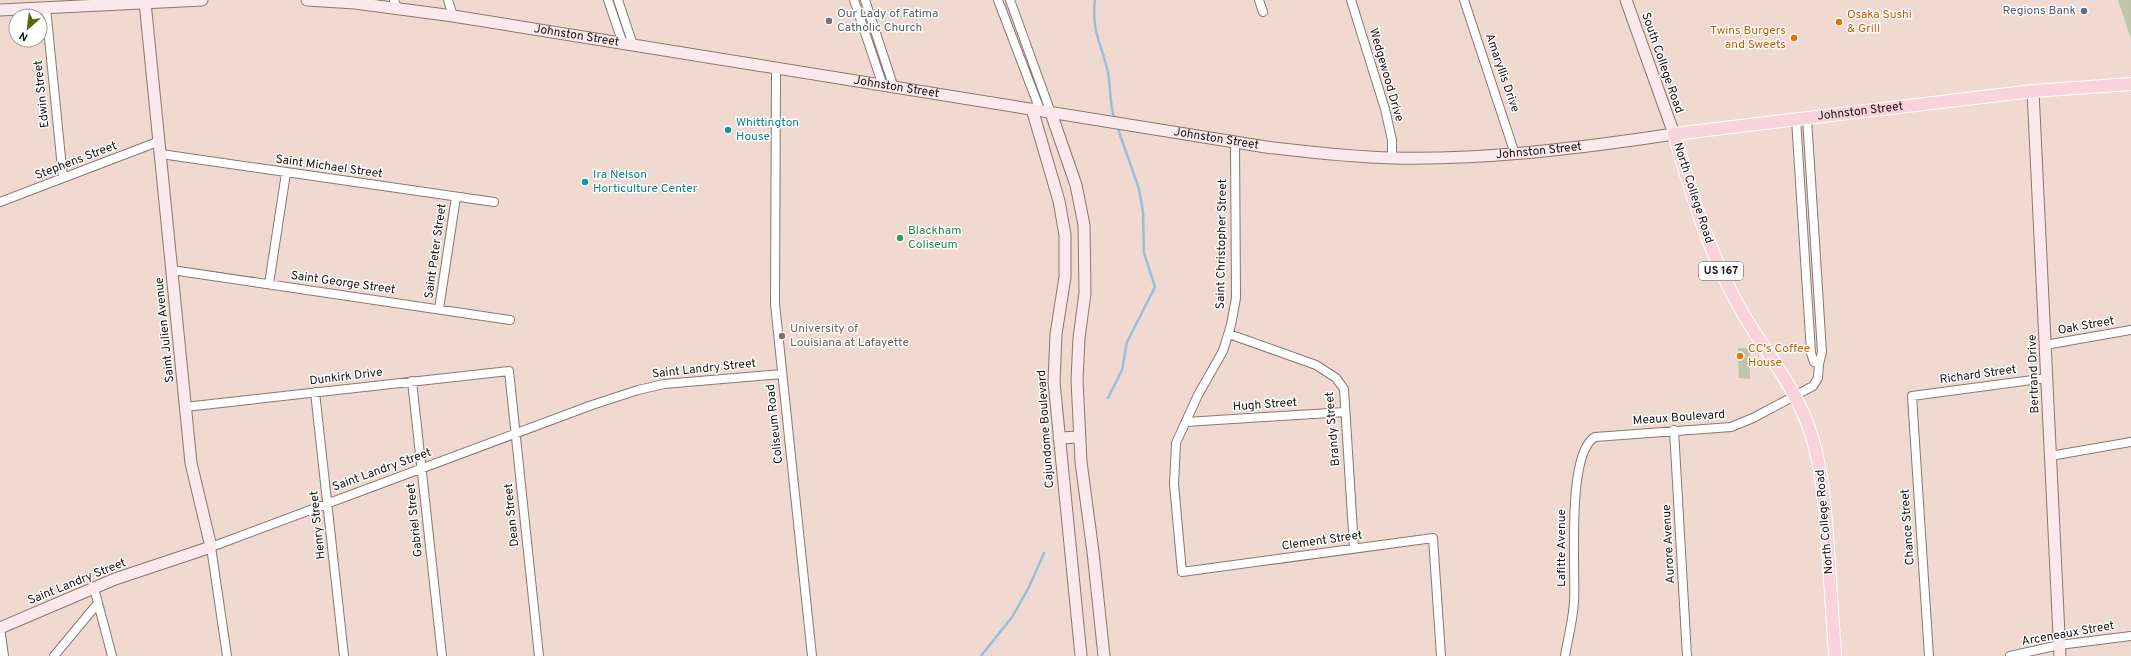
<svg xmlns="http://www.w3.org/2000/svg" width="2131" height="656" font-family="Overpass,sans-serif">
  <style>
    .green { fill: #c0c4a9 }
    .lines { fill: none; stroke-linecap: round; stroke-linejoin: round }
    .stream { stroke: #99c0d5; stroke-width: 2.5 }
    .street-casing { stroke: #8b7870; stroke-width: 10 }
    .secondary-casing { stroke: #8b7870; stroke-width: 13 }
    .primary-casing { stroke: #fff; stroke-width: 14 }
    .street { stroke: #fff; stroke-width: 8 }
    .secondary { stroke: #fbe9ec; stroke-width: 11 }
    .primary { stroke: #f8d3d9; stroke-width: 12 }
    .service-dot { fill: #5c6f8a; stroke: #fff; stroke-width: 1.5 }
    .worship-dot { fill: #6b7280; stroke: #fff; stroke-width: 1.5 }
    .food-dot { fill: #e8710a; stroke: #fff; stroke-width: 1.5 }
    .culture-dot { fill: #0f9aa8; stroke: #fff; stroke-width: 1.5 }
    .leisure-dot { fill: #2e9e5b; stroke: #fff; stroke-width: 1.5 }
    .education-dot { fill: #8d6e63; stroke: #fff; stroke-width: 1.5 }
    .labels { text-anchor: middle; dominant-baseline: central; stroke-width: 3; stroke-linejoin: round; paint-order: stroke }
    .shield { fill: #fff; stroke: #5f5a58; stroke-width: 1 }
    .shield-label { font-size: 11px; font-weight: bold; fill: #1a1310 }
    .service-label { font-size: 12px; fill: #4e5e75; stroke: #fff; text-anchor: end }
    .worship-label { font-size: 12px; fill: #5b616d; stroke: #fff; text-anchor: start }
    .food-label { font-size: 12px; fill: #c56008; stroke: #fff; text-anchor: start }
    .street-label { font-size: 12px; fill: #1a1310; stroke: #fff }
    .culture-label { font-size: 12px; fill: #0d838f; stroke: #fff; text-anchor: start }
    .leisure-label { font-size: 12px; fill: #27864d; stroke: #fff; text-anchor: start }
    .education-label { font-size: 12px; fill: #785e54; stroke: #fff; text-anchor: start }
  </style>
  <rect width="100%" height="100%" fill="#efd9d0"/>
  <path class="green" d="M2118,0H2131V39Z
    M1738,348H1750V379L1739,378Z"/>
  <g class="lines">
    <path class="stream" d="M1095,0C1091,32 1102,44 1108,73C1111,89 1109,104 1115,120
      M1108,398L1122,370L1127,342L1155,287L1144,253L1143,212L1139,189L1117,126
      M981,656L1012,617L1029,587L1044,553"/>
    <defs>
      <path id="street" d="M394,0L397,8
        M448,0L453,16
        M608,0L623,44
        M618,0L633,45
        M854,0L883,86
        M865,0L894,88
        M998,0L1040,110
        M1010,0L1051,113
        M1259,0L1263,12
        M1351,0L1385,109L1392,140V158
        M1464,0L1515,154
        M46,8L63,178
        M776,69L775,304L812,656
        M1807,118L1822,352L1819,364
        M1235,142L1236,298L1231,325L1223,351L1198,395L1176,443L1174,484L1182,572L1433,538L1441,656
        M161,154L494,202
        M0,202L160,141
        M172,270L510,320
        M269,284L286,173
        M439,309L456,197
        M1229,334L1316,365L1336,378L1344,389L1354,548
        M2045,345L2131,330
        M412,381L442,656
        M315,392L344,656
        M185,407L509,371L539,656
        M1186,422L1345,412
        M1674,430L1687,656
        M2050,456L2131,442
        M94,588L112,656
        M0,628L4,656
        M54,656L98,603
        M227,656L211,547L592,405L638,390L664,384L782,374
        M1565,656C1568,638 1573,620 1574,602C1576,570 1566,453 1595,437L1731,427L1753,418L1813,386L1818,378L1819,364L1814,362L1811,353L1796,119
        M1929,656L1912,396L2047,378
        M2010,656L2059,645L2131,636"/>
      <g id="secondary">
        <path id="s1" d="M307,0L355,3L453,16L1266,147C1308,152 1350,157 1393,158C1487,160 1581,148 1674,134L1626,0"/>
        <path d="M0,10L202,0"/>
        <path d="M2033,91L2060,656"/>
        <path d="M1032,109L1059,201L1065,235V277L1056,334L1054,382L1081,656"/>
        <path d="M1051,113L1076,185L1084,225L1085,293L1079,338L1077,380L1081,462L1093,552L1104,656"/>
        <path d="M1059,438L1079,437"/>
        <path d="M0,628L115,579L211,547L191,463L145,2"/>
      </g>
      <g id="primary">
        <path id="s2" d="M1835,656C1833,620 1830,584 1828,547C1825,509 1823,471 1811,434C1796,385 1761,348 1737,303C1708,250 1691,192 1674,134L2033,91L2131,84"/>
      </g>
    </defs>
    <use href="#street" class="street-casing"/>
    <use href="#secondary" class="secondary-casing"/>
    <use href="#primary" class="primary-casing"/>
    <use href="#street" class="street"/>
    <use href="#secondary" class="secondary"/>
    <use href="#primary" class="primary"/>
  </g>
  <circle class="service-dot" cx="2084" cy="11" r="4"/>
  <circle class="worship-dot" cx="829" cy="21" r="4"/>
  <g class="food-dot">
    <circle cx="1839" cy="22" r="4"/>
    <circle cx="1794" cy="38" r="4"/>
    <circle cx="1740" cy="356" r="4"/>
  </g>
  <g class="culture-dot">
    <circle cx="728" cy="130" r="4"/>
    <circle cx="585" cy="182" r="4"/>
  </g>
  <circle class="leisure-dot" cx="900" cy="238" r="4"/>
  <circle class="education-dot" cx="782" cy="336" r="4"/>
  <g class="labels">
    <rect class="shield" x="1699" y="262" width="44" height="18" rx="3"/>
    <g class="shield-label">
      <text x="1721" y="271">US 167</text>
    </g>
    <g class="service-label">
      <text x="2076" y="11">Regions Bank</text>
    </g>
    <g class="worship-label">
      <text x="837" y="14">Our Lady of Fatima<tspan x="837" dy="14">Catholic Church</tspan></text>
    </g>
    <g class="food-label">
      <text x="1847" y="15">Osaka Sushi<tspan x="1847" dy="14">&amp; Grill</tspan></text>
      <text x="1786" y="31" text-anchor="end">Twins Burgers<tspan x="1786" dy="14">and Sweets</tspan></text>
      <text x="1748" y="349">CC's Coffee<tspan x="1748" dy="14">House</tspan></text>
    </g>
    <g class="street-label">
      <text stroke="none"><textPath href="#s1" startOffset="272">Johnston Street</textPath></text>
      <text transform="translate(1662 63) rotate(71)">South College Road</text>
      <text transform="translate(1502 73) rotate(71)">Amaryllis Drive</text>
      <text transform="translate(1386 75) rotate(74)">Wedgewood Drive</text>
      <text stroke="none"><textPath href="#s1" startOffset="596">Johnston Street</textPath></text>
      <text transform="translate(42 94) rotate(-96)">Edwin Street</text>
      <text stroke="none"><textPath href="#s2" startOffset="743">Johnston Street</textPath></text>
      <text stroke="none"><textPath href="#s1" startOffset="920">Johnston Street</textPath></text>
      <text stroke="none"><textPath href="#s1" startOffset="1244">Johnston Street</textPath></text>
      <text transform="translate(76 161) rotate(-21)">Stephens Street</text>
      <text transform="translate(329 167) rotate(8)">Saint Michael Street</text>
      <text transform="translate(1693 193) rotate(72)">North College Road</text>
      <text transform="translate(1222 244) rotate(-89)">Saint Christopher Street</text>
      <text transform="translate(436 251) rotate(-82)">Saint Peter Street</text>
      <text transform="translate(343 283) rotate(8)">Saint George Street</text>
      <text transform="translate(2086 326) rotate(-10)">Oak Street</text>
      <text transform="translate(165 330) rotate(-96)">Saint Julien Avenue</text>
      <text transform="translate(704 369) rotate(-6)">Saint Landry Street</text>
      <text transform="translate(2034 374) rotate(-92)">Bertrand Drive</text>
      <text transform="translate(1978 375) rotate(-8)">Richard Street</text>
      <text transform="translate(346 377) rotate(-7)">Dunkirk Drive</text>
      <text transform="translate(1265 405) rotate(-4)">Hugh Street</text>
      <text transform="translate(1679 418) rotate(-4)">Meaux Boulevard</text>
      <text transform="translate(775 424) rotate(-96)">Coliseum Road</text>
      <text transform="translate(1046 429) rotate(-94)">Cajundome Boulevard</text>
      <text transform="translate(1333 429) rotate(-95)">Brandy Street</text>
      <text transform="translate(382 470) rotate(-20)">Saint Landry Street</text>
      <text transform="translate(512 515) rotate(-96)">Dean Street</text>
      <text transform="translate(415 520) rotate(-96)">Gabriel Street</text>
      <text transform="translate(1825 522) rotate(-95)">North College Road</text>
      <text transform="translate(318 525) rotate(-96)">Henry Street</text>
      <text transform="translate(1908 527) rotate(-94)">Chance Street</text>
      <text transform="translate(1322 541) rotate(-8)">Clement Street</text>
      <text transform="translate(1669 544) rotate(-93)">Aurore Avenue</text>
      <text transform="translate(1562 548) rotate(-90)">Lafitte Avenue</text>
      <text transform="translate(77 582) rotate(-22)">Saint Landry Street</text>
      <text transform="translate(2068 634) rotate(-10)">Arceneaux Street</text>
    </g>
    <g class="culture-label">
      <text x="736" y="123">Whittington<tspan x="736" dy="14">House</tspan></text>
      <text x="593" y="175">Ira Nelson<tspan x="593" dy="14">Horticulture Center</tspan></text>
    </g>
    <g class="leisure-label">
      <text x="908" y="231">Blackham<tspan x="908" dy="14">Coliseum</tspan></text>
    </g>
    <g class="education-label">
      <text x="790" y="329">University of<tspan x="790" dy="14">Louisiana at Lafayette</tspan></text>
    </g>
  </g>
  <g transform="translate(28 28) rotate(208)"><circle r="19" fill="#ffffff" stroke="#a3a19f"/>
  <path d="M0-3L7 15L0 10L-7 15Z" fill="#5a670c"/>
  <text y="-6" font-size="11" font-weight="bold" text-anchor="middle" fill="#1a1310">N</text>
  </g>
</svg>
